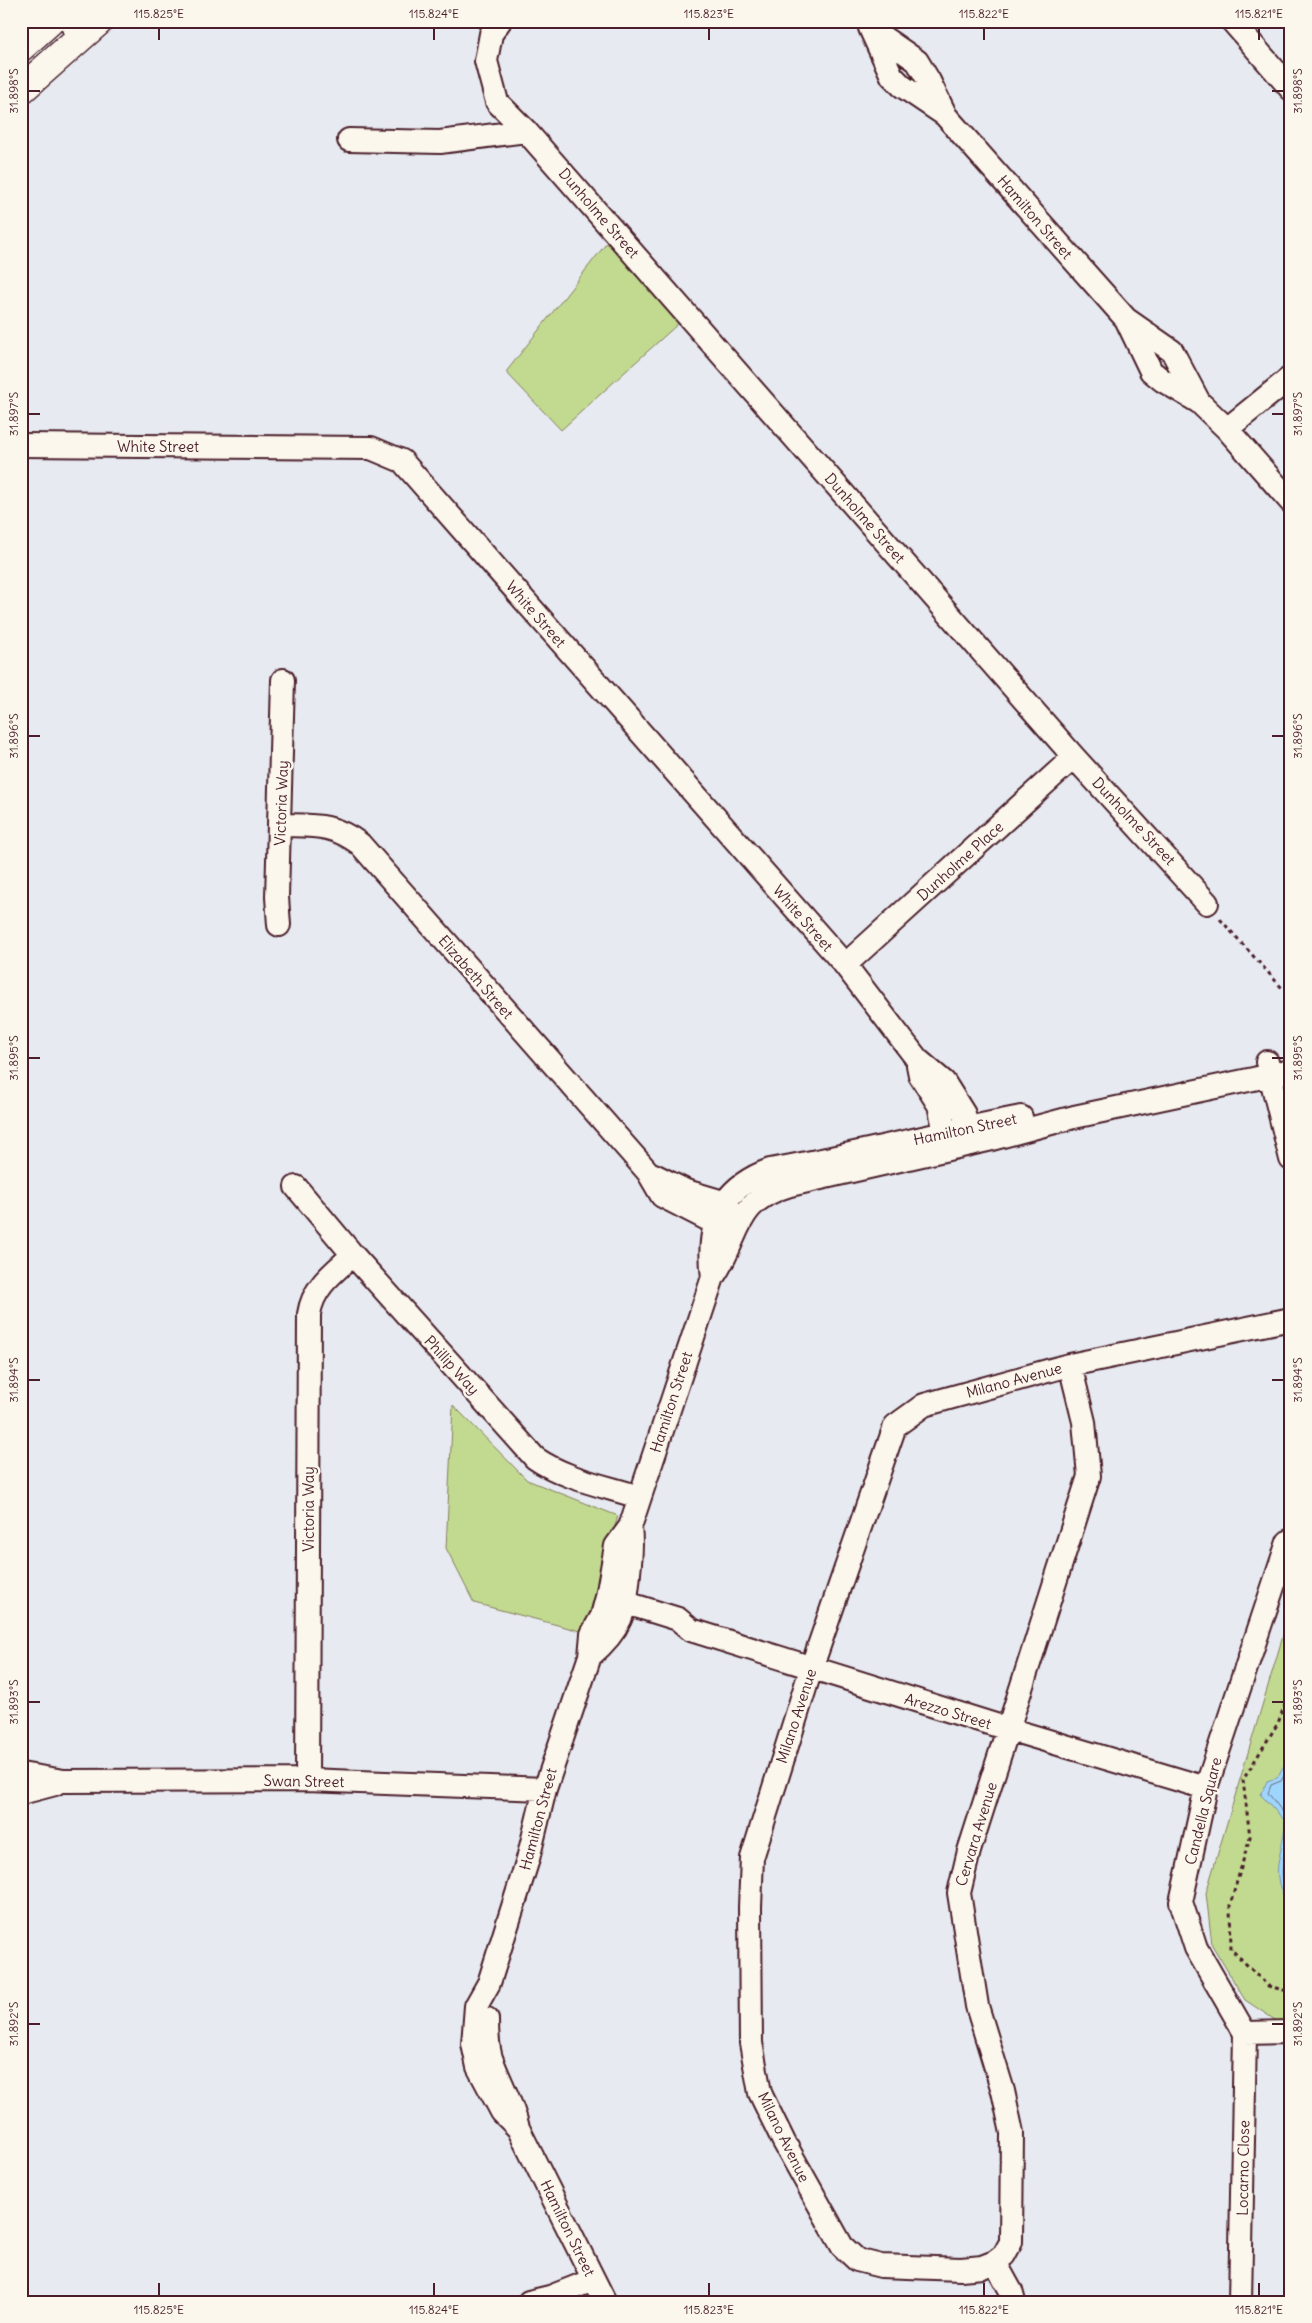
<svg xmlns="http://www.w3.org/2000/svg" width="1312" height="2323" font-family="Delius,sans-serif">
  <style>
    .green { fill: #c1da90; stroke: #867c5e }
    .water { fill: #9fd6fe; stroke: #7d8daa }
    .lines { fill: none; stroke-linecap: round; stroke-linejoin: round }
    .shore { stroke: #6c687f; stroke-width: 1 }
    .minor-casing { stroke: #4a1f2b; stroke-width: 26 }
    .major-casing { stroke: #4a1f2b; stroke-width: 31 }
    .path { stroke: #4a1f2b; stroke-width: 3; stroke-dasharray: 4 4; stroke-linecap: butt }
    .minor { stroke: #fbf7ec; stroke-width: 22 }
    .major { stroke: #fbf7ec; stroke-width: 28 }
    .ticks { fill: none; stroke: #4a1f2b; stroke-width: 2 }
    .labels { text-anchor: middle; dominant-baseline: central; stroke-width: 5; stroke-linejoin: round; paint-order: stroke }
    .street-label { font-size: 15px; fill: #4a1f2b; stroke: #fbf7ec }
    .neatline { fill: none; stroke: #4a1f2b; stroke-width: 2 }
    .ticks-label { font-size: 12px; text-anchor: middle; fill: #4a1f2b }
  </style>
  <rect width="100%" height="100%" fill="#e7ebf1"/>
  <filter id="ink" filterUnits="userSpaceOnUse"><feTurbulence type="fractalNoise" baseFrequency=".02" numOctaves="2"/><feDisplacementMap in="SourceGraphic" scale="10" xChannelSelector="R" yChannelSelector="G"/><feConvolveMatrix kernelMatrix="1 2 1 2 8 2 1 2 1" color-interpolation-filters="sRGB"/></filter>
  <g filter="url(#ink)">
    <path class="green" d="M609,240L680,322L561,430L506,372Z
      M453,1405L527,1480L618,1516L584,1632L474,1603L446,1548Z
      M1291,1609V2024H1281L1245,2000L1212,1945L1206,1893Z"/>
    <path class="water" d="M1291,1740V1909C1266,1870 1283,1861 1285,1821L1261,1795L1267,1781L1277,1778L1287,1760Z"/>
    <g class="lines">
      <path class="shore" d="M1291,1763L1281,1781L1271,1785L1268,1793L1289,1820C1290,1851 1272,1871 1291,1900"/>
      <defs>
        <path id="minor" d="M69,21L82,37
          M500,21L491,34L486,61L497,102L526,131L1074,757L1207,903
          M1232,21L1291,89
          M870,28L892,76L902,86L945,115L1126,319L1172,351L1199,402
          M871,29L917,61L929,81L945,114
          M349,140L440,142L526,131
          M1126,319L1151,371L1162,380L1199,402L1227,429L1291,502
          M1227,429L1291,377
          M21,445L371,448L402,461L845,965L917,1059L944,1082L964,1114L970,1144
          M280,825C314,826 332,823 360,844L648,1172L662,1196L705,1218L730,1228
          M279,925L277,897L283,680
          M845,965L1074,757
          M1267,1062L1291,1159
          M918,1065L920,1075L939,1105L948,1146
          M654,1175L686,1191L723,1202L733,1213
          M296,1187L353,1255L535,1458C565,1479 605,1486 639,1497
          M713,1277C706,1226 720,1188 770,1170C855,1155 937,1133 1021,1117
          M1070,1365L1084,1422L1089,1476L969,1851L959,1893L977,2006L1003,2091L1012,2133L1011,2242L1004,2255L995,2262L982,2267L961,2269L881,2266L857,2260L842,2246L784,2142L760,2093L751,2043L750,1907L752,1858L811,1669L895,1426L924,1405L1058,1368L1070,1365L1291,1319
          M607,1597L678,1619L691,1630L1008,1729L1206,1788
          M590,1656C621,1630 626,1612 629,1573C631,1557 632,1543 630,1527
          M21,1774L64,1781L307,1780L545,1789
          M307,1780L309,1314C313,1287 333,1273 353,1255
          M21,1793L55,1784
          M487,2019C487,2032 487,2045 491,2058C500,2083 512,2102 518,2128L605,2302
          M1245,2033L1196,1948L1181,1902L1206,1788L1288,1542L1291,1540
          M1245,2033L1291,2032
          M518,2128L502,2112L478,2067L473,2044L476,2006L489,1983L528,1859L545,1789L590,1656L592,1634L602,1616L607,1597L616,1546L630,1527L713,1277C742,1235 732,1202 790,1185L992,1139L1074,1117L1291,1071
          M995,2262L1011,2291L1014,2302
          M529,2302L550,2297L593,2280
          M1240,2302L1245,2033"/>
        <path id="major" d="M21,47L50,21
          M21,90L99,21"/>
      </defs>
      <use href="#minor" class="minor-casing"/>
      <use href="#major" class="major-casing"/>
      <path class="path" d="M1220,919L1291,998
        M1291,1688L1278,1723L1243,1780L1250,1837L1230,1905L1231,1949L1268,1986L1291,1992"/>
      <use href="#minor" class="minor"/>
      <use href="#major" class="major"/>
    </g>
  </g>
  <path class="ticks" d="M159,28V40M434,28V40M709,28V40M984,28V40M1259,28V40M28,91H40M1272,91H1284M28,414H40M1272,414H1284M28,736H40M1272,736H1284M28,1058H40M1272,1058H1284M28,1380H40M1272,1380H1284M28,1702H40M1272,1702H1284M28,2024H40M1272,2024H1284M159,2283V2296M434,2283V2296M709,2283V2296M984,2283V2296M1259,2283V2296"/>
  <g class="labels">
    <g class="street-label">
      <text transform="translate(599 213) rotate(49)">Dunholme Street</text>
      <text transform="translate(1035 217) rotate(49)">Hamilton Street</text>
      <text x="158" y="446">White Street</text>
      <text transform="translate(865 518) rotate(49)">Dunholme Street</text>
      <text transform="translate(536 614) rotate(49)">White Street</text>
      <text transform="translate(281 803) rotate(-88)">Victoria Way</text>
      <text transform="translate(1134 821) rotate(47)">Dunholme Street</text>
      <text transform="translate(960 861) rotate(-42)">Dunholme Place</text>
      <text transform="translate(803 918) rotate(49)">White Street</text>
      <text transform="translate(476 977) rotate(49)">Elizabeth Street</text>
      <text transform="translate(965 1129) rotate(-12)">Hamilton Street</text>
      <text transform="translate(452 1365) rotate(48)">Phillip Way</text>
      <text transform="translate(1014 1380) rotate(-15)">Milano Avenue</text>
      <text transform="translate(671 1402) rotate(-72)">Hamilton Street</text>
      <text transform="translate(308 1509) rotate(-90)">Victoria Way</text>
      <text transform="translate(948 1711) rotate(17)">Arezzo Street</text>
      <text transform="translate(796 1716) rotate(-72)">Milano Avenue</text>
      <text transform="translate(304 1781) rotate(1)">Swan Street</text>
      <text transform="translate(1203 1811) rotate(-76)">Candella Square</text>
      <text transform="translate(538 1819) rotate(-75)">Hamilton Street</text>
      <text transform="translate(976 1834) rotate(-73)">Cervara Avenue</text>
      <text transform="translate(784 2137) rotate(64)">Milano Avenue</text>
      <text transform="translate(1243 2168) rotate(-89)">Locarno Close</text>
      <text transform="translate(568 2228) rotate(64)">Hamilton Street</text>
    </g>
  </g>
  <rect width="1312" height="2323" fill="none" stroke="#fbf7ec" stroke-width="55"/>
  <rect x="28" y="28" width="1256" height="2268" class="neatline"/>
  <g class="ticks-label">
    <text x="159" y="18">115.825°E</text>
    <text x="434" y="18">115.824°E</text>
    <text x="709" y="18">115.823°E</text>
    <text x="984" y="18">115.822°E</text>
    <text x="1259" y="18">115.821°E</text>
    <text transform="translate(1298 91) rotate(-90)" y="4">31.898°S</text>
    <text transform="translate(14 91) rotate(-90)" y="4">31.898°S</text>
    <text transform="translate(1298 414) rotate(-90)" y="4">31.897°S</text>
    <text transform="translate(14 414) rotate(-90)" y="4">31.897°S</text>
    <text transform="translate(14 736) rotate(-90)" y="4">31.896°S</text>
    <text transform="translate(1298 736) rotate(-90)" y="4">31.896°S</text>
    <text transform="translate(1298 1058) rotate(-90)" y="4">31.895°S</text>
    <text transform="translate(14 1058) rotate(-90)" y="4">31.895°S</text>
    <text transform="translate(1298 1380) rotate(-90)" y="4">31.894°S</text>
    <text transform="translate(14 1380) rotate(-90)" y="4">31.894°S</text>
    <text transform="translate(1298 1702) rotate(-90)" y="4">31.893°S</text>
    <text transform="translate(14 1702) rotate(-90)" y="4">31.893°S</text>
    <text transform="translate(14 2024) rotate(-90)" y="4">31.892°S</text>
    <text transform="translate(1298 2024) rotate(-90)" y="4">31.892°S</text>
    <text x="159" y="2314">115.825°E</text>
    <text x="434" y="2314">115.824°E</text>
    <text x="709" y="2314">115.823°E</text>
    <text x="984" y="2314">115.822°E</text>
    <text x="1259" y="2314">115.821°E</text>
  </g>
</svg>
